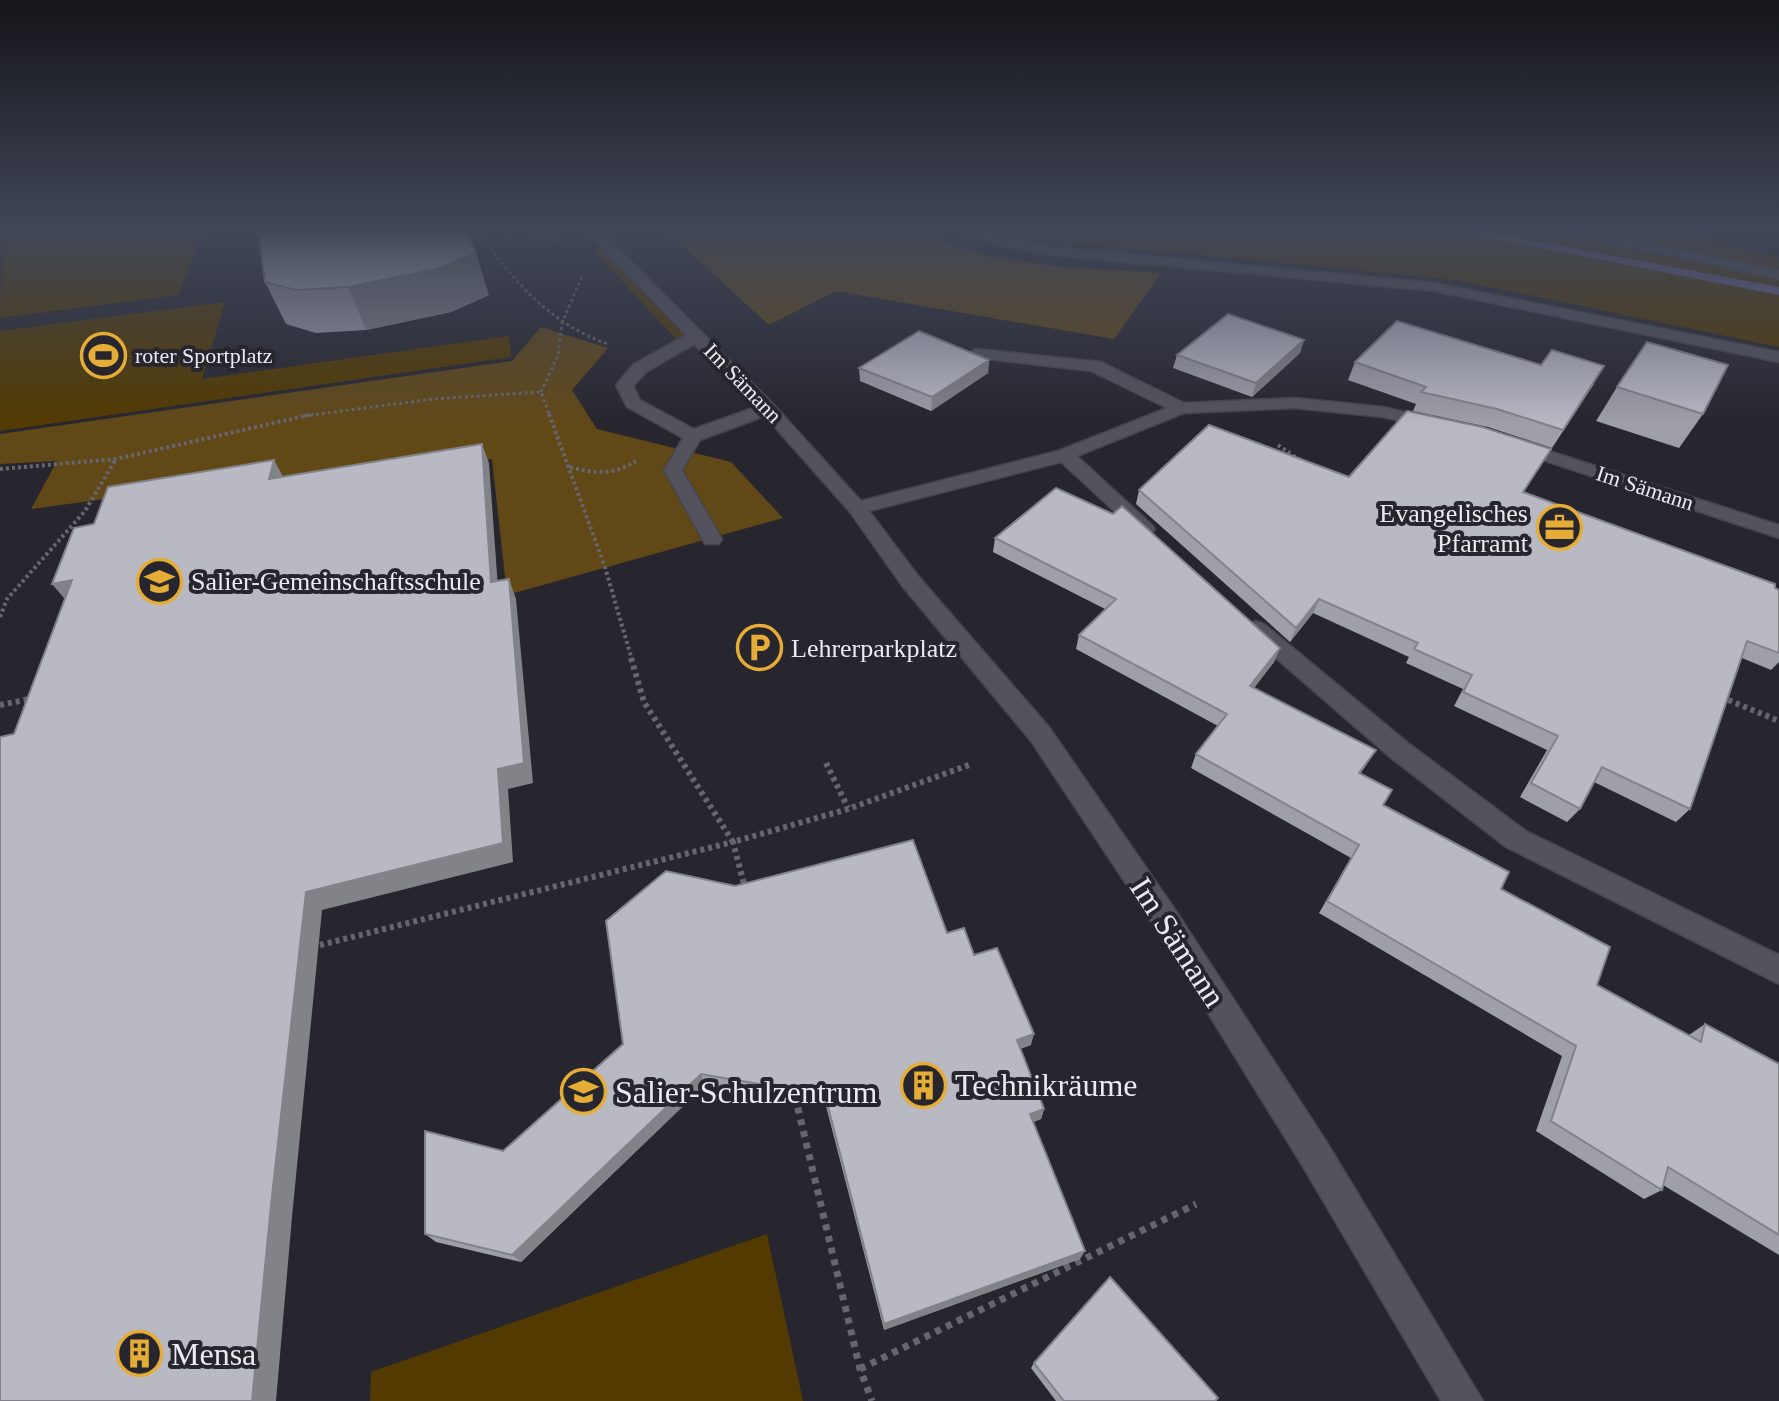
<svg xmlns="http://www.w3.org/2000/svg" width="1779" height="1401" font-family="'Times New Roman',serif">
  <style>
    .green { fill: #533a00 }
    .forest { fill: #614817 }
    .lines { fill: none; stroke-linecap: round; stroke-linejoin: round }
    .stream { fill: #71669d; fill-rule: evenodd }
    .minor-casing { stroke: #44444b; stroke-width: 3 }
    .path-far3 { stroke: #67666e; stroke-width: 3; stroke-dasharray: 3 3; stroke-linecap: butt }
    .path-far2 { stroke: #67666e; stroke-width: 4; stroke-dasharray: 3 3; stroke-linecap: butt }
    .path-far1 { stroke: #67666e; stroke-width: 6; stroke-dasharray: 4 4; stroke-linecap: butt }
    .path { stroke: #67666e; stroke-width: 7; stroke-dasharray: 6 6; stroke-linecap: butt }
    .minor { fill: #54535d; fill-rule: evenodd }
    .wall { fill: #9f9fa9 }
    .shaded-wall { fill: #828289 }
    .building { fill: #b9b9c4; stroke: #828289; stroke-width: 2 }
    .labels { text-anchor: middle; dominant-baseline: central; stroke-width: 8; stroke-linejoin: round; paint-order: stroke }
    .far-poi-label { font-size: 22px; fill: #eaeaf0; stroke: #27262f; text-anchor: start }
    .far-street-label { font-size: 22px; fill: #eaeaf0; stroke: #27262f }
    .poi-label { font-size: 26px; fill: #eaeaf0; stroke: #27262f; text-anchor: start }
    .near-street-label { font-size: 32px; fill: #eaeaf0; stroke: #27262f }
    .near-poi-label { font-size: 32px; fill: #eaeaf0; stroke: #27262f; text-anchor: start }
  </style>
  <rect width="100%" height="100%" fill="#27262f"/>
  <path class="green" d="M2,228H205L178,295L0,318Z
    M1004,228H1656L1779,257V347L1456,280L1056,241Z
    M602,247L689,337L679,342L592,250Z
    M225,302L202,379L509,336L511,357L0,431V331Z
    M767,1234L803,1401H370L371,1372Z"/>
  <path class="forest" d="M698,228H913L919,234L993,257L1062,267L1161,273L1114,339L836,291L769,325L671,235Z
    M541,327L608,348L572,390L597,429L731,462L783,518L507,595L492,459L289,493L283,475L31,509L57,461L0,464V434L512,361Z"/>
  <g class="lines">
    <path class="stream" d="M1440,228H1465L1779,287V295Z"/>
    <defs>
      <path id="minor" d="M584,228H598L774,405L861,501L1058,451L1167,408L1091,371L970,357L968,354L976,349L1101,362L1184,403L1295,398L1383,407L1439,420L1442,424L1433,429L1383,417L1295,408L1184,413L1077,456L1152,525L1155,529L1152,533H1138L1061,462L869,511L919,577L1049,727L1174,908L1326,1141L1483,1401H1441L1302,1165L1154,926L1031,741L903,587L850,512L765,416L700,440L682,470L722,539L719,544H705L664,470L683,438L627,407L616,385L634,364L686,335ZM694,344L756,407L694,429L640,400L633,386L646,372Z
        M953,228H974L1051,247L1434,283L1779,352V362L1434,291L1051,255L994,244Z
        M1546,228H1573L1779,271V279Z
        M1515,440L1779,525V538L1509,449L1506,445Z
        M1256,621L1264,624L1408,743L1526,831L1779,955V984L1506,847L1390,757L1248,634L1245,629L1248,624Z"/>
    </defs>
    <use href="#minor" class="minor-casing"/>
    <path class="path-far3" d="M477,228C511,279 548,323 608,344
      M524,228L556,243
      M541,392L558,355L562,323L582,276
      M304,416L433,399L541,392L550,416"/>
    <path class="path-far2" d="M549,414L605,567L632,660
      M1278,445L1300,460
      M570,467C594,474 615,475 636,461
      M0,469L116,459L313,414
      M0,617L7,599L85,511L116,459"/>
    <path class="path-far1" d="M631,658L644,702L733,842L848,809L969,765
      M1721,697L1779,721
      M0,705L30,699
      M826,763L848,808
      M320,945L733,842L745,888"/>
    <path class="path" d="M795,1096L860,1369L872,1401
      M860,1369L1196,1204"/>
    <use href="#minor" class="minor"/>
  </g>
  <path class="wall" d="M265,282L489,295L451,312L366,330L316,333L286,324Z
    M1304,340L1300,353L1252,397L1173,368L1177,355Z
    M989,360L988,373L931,411L860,381L859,368Z
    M1355,362L1594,384L1552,448L1488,427L1413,411L1416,404L1348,380Z
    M1617,387L1703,414L1679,448L1596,421Z
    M1349,477L1524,493L1779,590V662L1771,670L1742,658L1690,809L1676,822L1594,782L1580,809L1567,822L1520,797L1547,750L1454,706L1463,689L1406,663L1409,657L1313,613L1290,642L1136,504L1139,490Z
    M995,538L1280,648L1274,662L1254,688L1367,764L1360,774L1383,805L1501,889L1597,985L1689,1035L1705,1024L1779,1064V1255L1663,1185L1662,1190L1644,1199L1536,1131L1562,1056L1319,913L1351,858L1191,768L1196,754L1218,726L1076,649L1079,635L1105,609L993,552Z
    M947,933L974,955L1031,1045L1020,1049L1044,1109L1041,1119L1033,1122L1080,1259L884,1330L826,1106L705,1085L521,1262L436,1242L425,1234L503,1151Z
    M1034,1363L1215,1401H1056L1031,1368Z"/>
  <path class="shaded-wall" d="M476,253L489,295L451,312L366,330L348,287Z
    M1304,340L1300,353L1252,397L1256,383Z
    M989,360L988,373L931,411L932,397Z
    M482,444L489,463L499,602L491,582Z
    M274,460L285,480L269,479Z
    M509,579L516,599L533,783L508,789L513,862L322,910L292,1217L276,1401H252L271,1205L306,892L498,769Z
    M72,580L69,604L52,584Z
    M1319,599L1313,613L1290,642L1296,628Z
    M1280,648L1274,662L1244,700L1250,686Z
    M1034,1034L1031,1045L1014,1051L1017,1040Z
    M701,1074L705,1085L521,1262L512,1255Z
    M1044,1109L1041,1119L1027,1124L1030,1114Z
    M1085,1251L1080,1259L884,1330V1324Z"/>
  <path class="building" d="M258,228H464L476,253L437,269L348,287L296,290L265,282Z
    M1228,314L1304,340L1256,383L1177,355Z
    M1397,321L1541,365L1552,350L1604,366L1563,430L1497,409L1421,392L1426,387L1355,362Z
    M919,331L989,360L932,397L859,368Z
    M1647,342L1728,365L1703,414L1617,387Z
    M1407,411L1482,427L1551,449L1523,492L1775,584V588L1779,590V653L1747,641L1690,809L1602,767L1580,809L1531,783L1558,736L1463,692L1472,675L1414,649L1418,643L1319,599L1296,628L1139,490L1209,425L1349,477Z
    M482,444L491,582L509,579L524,763L498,769L503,843L306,892L271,1205L252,1401H0V737L14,734L72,580L52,584L74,528L94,524L108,487L274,460L269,479Z
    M1056,488L1113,514L1122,506L1280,648L1250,686L1376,750L1359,773L1392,790L1383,805L1509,872L1501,889L1610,947L1597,985L1701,1042L1705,1024L1779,1064V1235L1668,1167L1662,1190L1551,1121L1576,1046L1327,901L1359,845L1196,754L1227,714L1079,635L1116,599L995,538Z
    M913,840L947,933L964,928L974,955L997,948L1034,1034L1017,1040L1044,1109L1030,1114L1085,1251L884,1324L825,1095L701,1074L512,1255L425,1234V1131L503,1151L623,1044L606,921L666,871L735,886Z
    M1110,1277L1218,1398L1215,1401H1064L1034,1363Z"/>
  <linearGradient id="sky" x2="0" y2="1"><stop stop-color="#15151a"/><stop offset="0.54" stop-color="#414758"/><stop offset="1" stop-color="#414758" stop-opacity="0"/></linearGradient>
  <rect width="1779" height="425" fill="url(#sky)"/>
  <defs>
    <symbol id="stadium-ring" viewBox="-11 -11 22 22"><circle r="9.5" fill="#27262f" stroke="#e6ad36" stroke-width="1.5"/><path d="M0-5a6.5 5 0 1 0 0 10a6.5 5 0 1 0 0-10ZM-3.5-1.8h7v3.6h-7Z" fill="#e6ad36"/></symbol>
    <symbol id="office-ring" viewBox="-11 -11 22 22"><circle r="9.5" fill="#27262f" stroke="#e6ad36" stroke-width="1.5"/><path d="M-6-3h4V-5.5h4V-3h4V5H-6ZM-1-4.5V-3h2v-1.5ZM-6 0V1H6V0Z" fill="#e6ad36"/></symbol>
    <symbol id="school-ring" viewBox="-11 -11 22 22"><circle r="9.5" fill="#27262f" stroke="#e6ad36" stroke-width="1.5"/><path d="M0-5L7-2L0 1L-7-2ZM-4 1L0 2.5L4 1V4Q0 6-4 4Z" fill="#e6ad36"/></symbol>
    <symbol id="parking-ring" viewBox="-11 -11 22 22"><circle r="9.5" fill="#27262f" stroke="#e6ad36" stroke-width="1.5"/><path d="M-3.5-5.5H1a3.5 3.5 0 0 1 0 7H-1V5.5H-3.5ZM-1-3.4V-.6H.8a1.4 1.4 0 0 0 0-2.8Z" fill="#e6ad36"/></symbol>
    <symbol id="building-ring" viewBox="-11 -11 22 22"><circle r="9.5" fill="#27262f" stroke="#e6ad36" stroke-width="1.5"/><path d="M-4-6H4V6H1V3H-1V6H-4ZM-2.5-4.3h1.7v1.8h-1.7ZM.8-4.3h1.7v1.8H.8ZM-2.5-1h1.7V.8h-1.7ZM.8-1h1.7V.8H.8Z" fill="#e6ad36"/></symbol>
  </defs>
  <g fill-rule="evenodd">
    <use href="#stadium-ring" x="78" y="330" width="51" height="51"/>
    <use href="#office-ring" x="1534" y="502" width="51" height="51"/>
    <use href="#school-ring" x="134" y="556" width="51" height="51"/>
    <use href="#parking-ring" x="734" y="622" width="51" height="51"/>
    <use href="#building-ring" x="898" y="1060" width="51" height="51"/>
    <use href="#school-ring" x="558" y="1066" width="51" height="51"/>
    <use href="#building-ring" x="114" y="1328" width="51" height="51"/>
  </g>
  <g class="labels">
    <g class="far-poi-label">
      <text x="135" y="355">roter Sportplatz</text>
    </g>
    <g class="far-street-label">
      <text transform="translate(743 383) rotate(46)">Im Sämann</text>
      <text transform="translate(1645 488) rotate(18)">Im Sämann</text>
    </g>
    <g class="poi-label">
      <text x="1528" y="513" text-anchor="end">Evangelisches<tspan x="1528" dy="30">Pfarramt</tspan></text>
      <text x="191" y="581">Salier-Gemeinschaftsschule</text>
      <text x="791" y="648">Lehrerparkplatz</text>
    </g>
    <g class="near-street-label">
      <text transform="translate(1178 942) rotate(57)">Im Sämann</text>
    </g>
    <g class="near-poi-label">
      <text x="955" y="1085">Technikräume</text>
      <text x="615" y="1092">Salier-Schulzentrum</text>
      <text x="171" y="1354">Mensa</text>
    </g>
  </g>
</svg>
